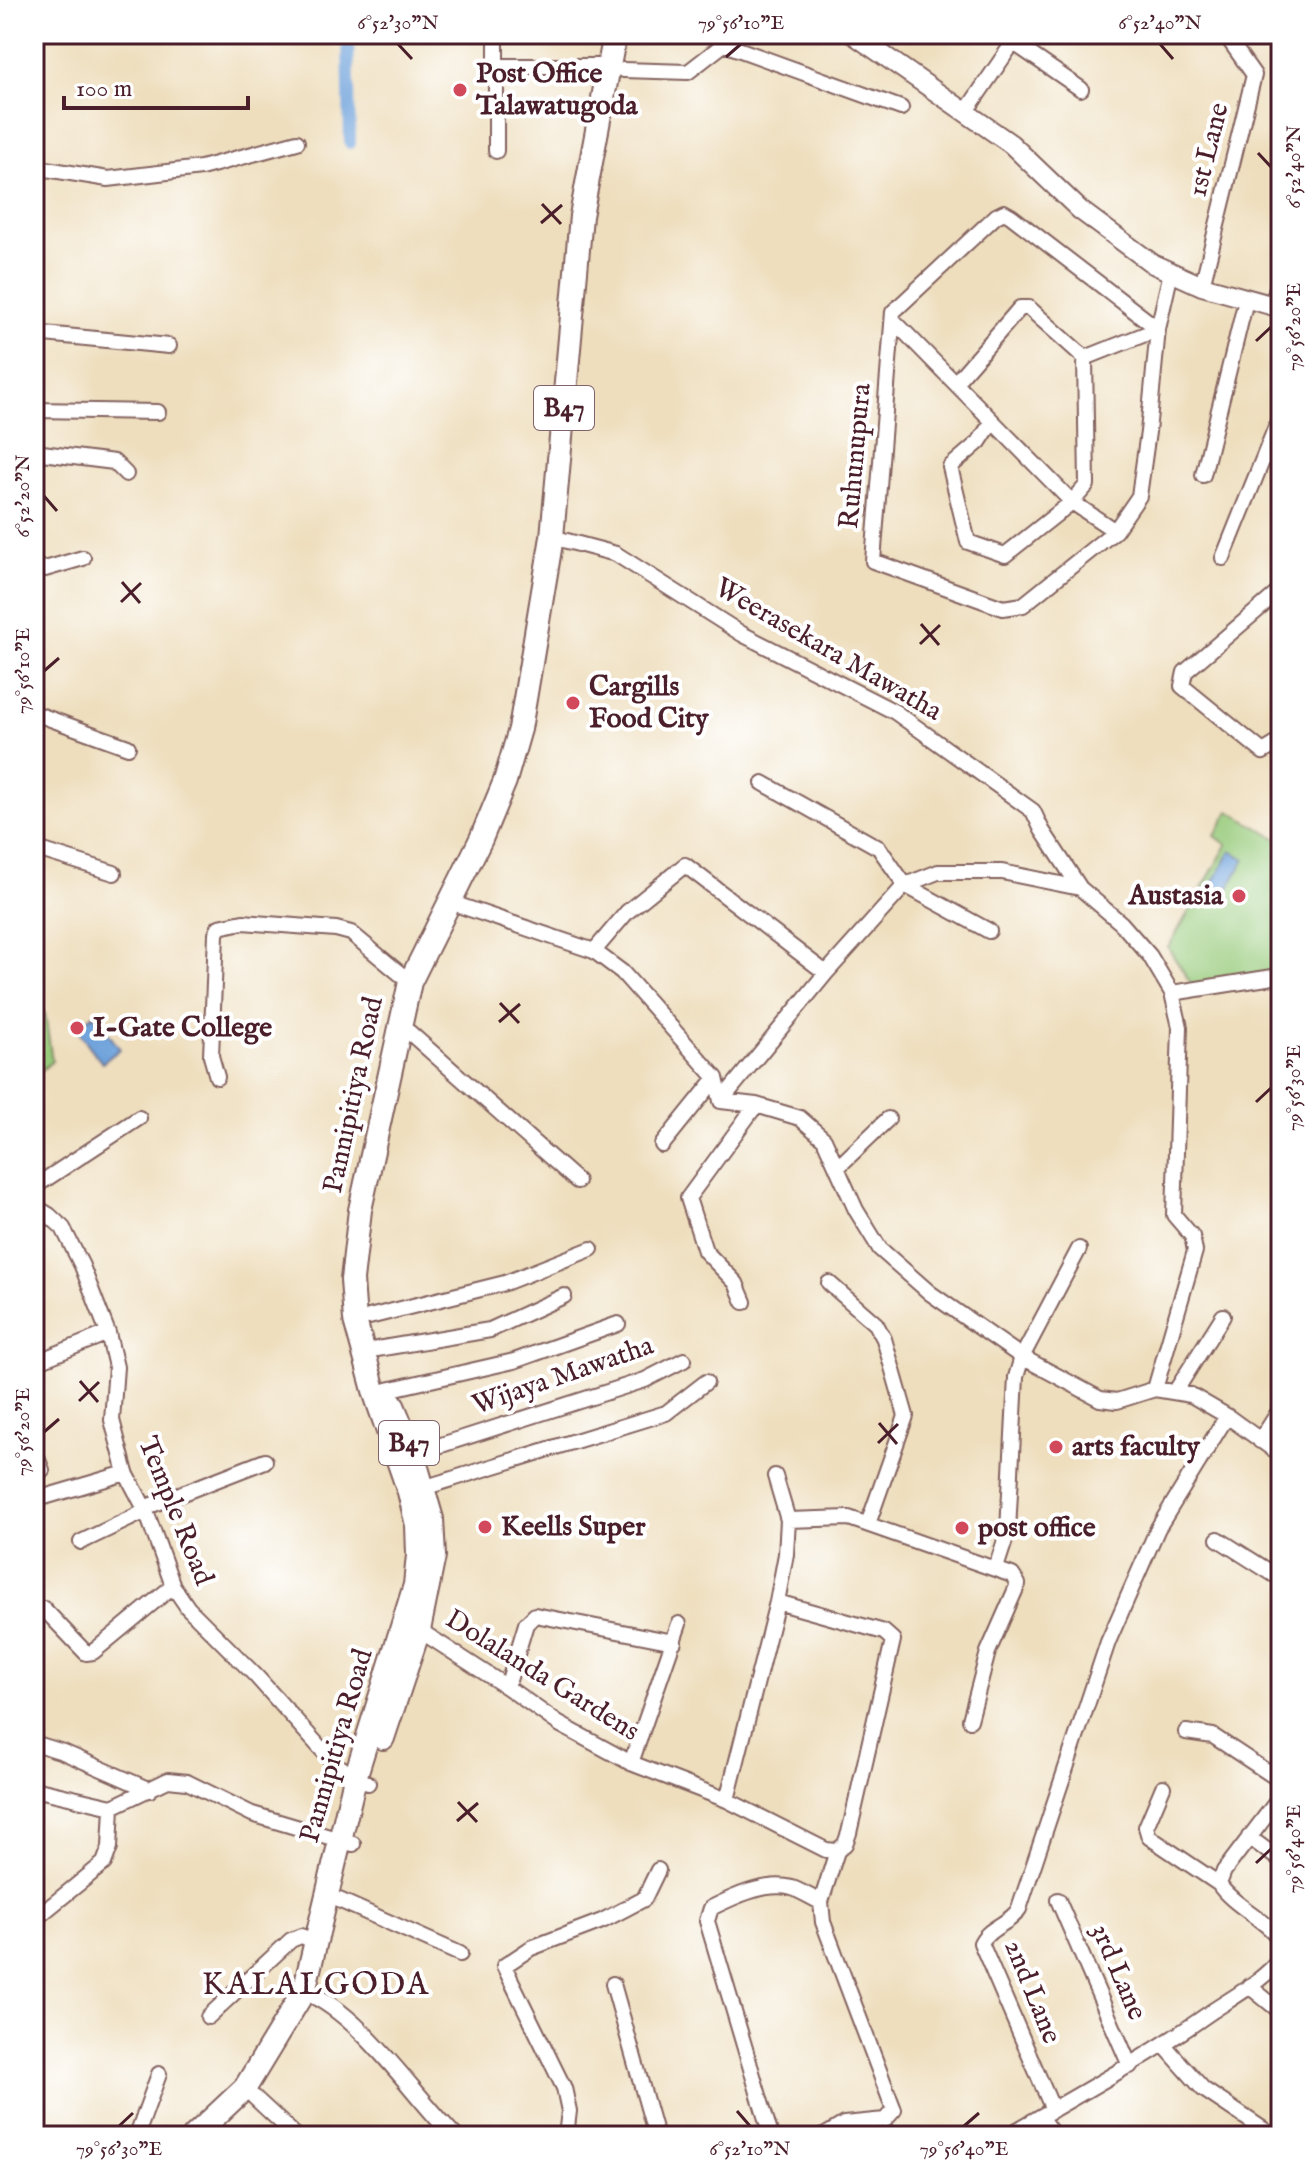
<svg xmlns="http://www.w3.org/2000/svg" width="1315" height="2170" font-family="'IM FELL English',serif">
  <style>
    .green { fill: #98cb7c; stroke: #717554; stroke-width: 2 }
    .water { fill: #6fa3db; stroke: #5c6183; stroke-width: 2 }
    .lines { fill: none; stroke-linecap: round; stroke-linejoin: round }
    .canal { stroke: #6fa3db; stroke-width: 12 }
    .minor-casing { stroke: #83625e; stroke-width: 18 }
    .tertiary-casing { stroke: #83625e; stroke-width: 20 }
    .secondary-casing { stroke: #83625e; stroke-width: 22 }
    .primary-casing { stroke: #83625e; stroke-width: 26 }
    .minor { stroke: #fff; stroke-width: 14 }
    .tertiary { stroke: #fff; stroke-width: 16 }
    .secondary { stroke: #fff; stroke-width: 18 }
    .primary { stroke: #fff; stroke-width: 22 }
    .ticks { fill: none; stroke: #4a1f2b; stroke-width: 3 }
    .poi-dot { fill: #d1495b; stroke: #fff; stroke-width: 3 }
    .labels { text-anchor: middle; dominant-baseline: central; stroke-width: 8; stroke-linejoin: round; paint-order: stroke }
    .shield { fill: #fff; stroke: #80626b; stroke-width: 2 }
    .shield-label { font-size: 26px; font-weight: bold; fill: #4a1f2b }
    .poi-label { font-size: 28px; font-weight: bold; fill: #4a1f2b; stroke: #fff; text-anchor: start }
    .street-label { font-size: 28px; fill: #4a1f2b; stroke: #fff }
    .quarter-label { font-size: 32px; letter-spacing: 2px; fill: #4a1f2b; stroke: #fff }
    .neatline { fill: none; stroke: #4a1f2b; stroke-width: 3 }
    .ticks-label { font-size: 20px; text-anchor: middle; fill: #4a1f2b }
  </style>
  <rect width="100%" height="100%" fill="#fff"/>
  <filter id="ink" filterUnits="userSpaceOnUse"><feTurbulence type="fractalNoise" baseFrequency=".0125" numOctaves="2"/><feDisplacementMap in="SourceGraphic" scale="16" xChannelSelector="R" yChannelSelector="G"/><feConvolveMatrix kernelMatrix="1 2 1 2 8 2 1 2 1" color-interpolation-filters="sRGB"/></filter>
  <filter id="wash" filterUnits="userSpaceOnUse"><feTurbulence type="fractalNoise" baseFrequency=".006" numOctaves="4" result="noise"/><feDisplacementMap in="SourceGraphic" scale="32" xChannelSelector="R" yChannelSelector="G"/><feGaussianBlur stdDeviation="1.8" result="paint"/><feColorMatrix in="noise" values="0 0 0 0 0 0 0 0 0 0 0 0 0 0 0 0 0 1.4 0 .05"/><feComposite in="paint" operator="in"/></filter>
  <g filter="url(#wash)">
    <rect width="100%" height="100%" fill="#eedebd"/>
    <path class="green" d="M1229,811L1281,841V972L1194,988L1168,948L1227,845L1215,836Z
      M34,1001L45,1014L52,1061L34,1077Z"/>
    <path class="water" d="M1231,851L1245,859L1224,896L1210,888Z
      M94,1014L120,1049L102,1063L76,1028Z"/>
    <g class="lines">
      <path class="canal" d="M348,34L350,143"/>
    </g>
  </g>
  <g filter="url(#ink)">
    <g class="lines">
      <defs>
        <path id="minor" d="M496,34V151
          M1014,43L1081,89
          M496,66H609
          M623,70L688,72L724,44L901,108
          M965,113L1019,34
          M34,167L108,179L201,168L297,142
          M1202,286L1254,75L1225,34
          M1272,307L1281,271
          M893,320L1072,502L1115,531
          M1158,329L1011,216L1004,212L996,216L893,312L873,561L1003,608L1023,605L1115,531L1139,496L1148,432L1158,329L1171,272
          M34,333L169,346
          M1085,358L1158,329
          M955,383L1020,308H1029L1085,358
          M34,410L158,412
          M992,422L979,442L950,467L968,542L1005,555L1072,502L1087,485L1085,358
          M34,452L114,462L126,474
          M1203,475L1246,300
          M552,537L616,554L742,634L895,712L1033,811L1042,830L1080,888L1121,923L1150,956L1172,993L1180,1027L1174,1215L1192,1236L1195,1251L1155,1389
          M1223,558L1281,414
          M34,566L45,569L83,558
          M1281,590L1185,672L1182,686L1263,752L1281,741
          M34,713L128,747
          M763,783L879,848L905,885L989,931
          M34,848L114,873
          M461,906L594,951L622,972L716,1078L721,1101L756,1105L800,1118L824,1139L856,1210L880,1249L930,1293L1022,1357L1100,1399L1117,1401L1155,1389L1191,1395L1227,1416L1281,1455
          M594,951L627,912L685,865L826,973
          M1172,993L1273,977L1281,978
          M409,1032L577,1181
          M217,1077L211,1056L216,934L219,927L243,922L336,929L351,933L410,982
          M721,1101L826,973L905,885L938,872H1002L1080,888
          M662,1145L716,1078
          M838,1167L888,1119
          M34,1187L139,1118
          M34,1206L49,1215L63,1228L82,1266L108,1333L116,1367L112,1420L126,1473L146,1511L173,1586L188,1608L256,1676L332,1761L355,1778L368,1783
          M829,1283L876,1324L884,1339L906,1416L868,1524
          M744,1302L736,1283L705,1251L688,1198L756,1105
          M369,1317L505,1283L591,1249
          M377,1349L490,1330L564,1296
          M34,1363L108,1333
          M387,1390L514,1361L618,1324
          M1175,1392L1223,1316
          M1260,1441L1281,1408
          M34,1450L42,1470
          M413,1454L645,1380L684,1360
          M775,1476L788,1520L786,1554L777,1602
          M423,1488L666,1413L706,1382
          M34,1500L126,1473
          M144,1508L265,1461
          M788,1520L849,1518L1012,1575L1018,1584L988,1652L970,1720
          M1218,1539L1281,1579
          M81,1542L146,1511
          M996,1568L1008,1531L1016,1377L1022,1357L1079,1249
          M44,1609L86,1653L93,1652L173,1586
          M419,1630L507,1687L559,1724L631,1763L727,1800L826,1850L837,1851L845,1844L849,1833L893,1640L884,1632L777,1602L727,1800
          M507,1687L526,1624L535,1615L674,1642
          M1186,1732L1213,1736L1281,1781
          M34,1743L63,1752L150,1790
          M631,1763L679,1624
          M1163,1787L1146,1827L1149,1837L1219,1884
          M34,1789L112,1807
          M112,1807L168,1780L187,1782L252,1814L353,1844
          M1249,1837L1281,1861
          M339,1900L460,1954
          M1058,1900L1130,2066
          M34,1916L40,1915L104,1863L110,1847L112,1807
          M613,1984L656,2136
          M1249,1986L1281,2012
          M208,2017L291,1940L301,1936L317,1942
          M1164,2045L1203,2089L1273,2136
          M254,2097L296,2136
          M1053,2110L981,1943C990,1926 1010,1924 1019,1909L1108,1642L1158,1528L1227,1416
          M1040,2117L1054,2136
          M139,2136L138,2132L159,2074
          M566,2136L569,2111L564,2088L504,1966L531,1948L602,1921L644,1899L658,1870
          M771,2136L707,1921L711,1908C733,1897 766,1881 792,1888C801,1891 812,1898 821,1902
          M824,2136L844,2124L885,2120L894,2110L823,1922L821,1902L837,1851
          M1007,2136C1076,2096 1146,2058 1211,2012C1232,1998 1257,1984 1275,1965C1280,1959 1282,1950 1280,1942C1275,1924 1232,1906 1219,1884L1224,1871L1281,1796"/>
        <path id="tertiary" d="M304,1991C360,2013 411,2092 454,2136"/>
        <path id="secondary" d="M853,34L1011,144L1080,210L1153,264L1202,286L1281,308"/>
        <path id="primary" d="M383,1738L419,1630L434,1556L432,1519L413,1454L392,1403
          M194,2136L245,2088L304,1991L355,1778L415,1585L418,1555L417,1525L409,1492L375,1394L355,1320L352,1280L360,1210L410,982L481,839L505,781L520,729L552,537L581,216L615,34"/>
      </defs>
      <use href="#minor" class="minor-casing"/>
      <use href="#tertiary" class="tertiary-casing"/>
      <use href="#secondary" class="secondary-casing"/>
      <use href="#primary" class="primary-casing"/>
      <use href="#minor" class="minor"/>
      <use href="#tertiary" class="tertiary"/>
      <use href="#secondary" class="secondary"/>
      <use href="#primary" class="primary"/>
    </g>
  </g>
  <path class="ticks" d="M398,44L412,59M1160,44L1173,59M726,57L741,44M1258,153L1271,167M542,204L561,224M541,223L562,205M1256,341L1271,327M44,496L57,511M122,582L140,603M121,602L141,583M921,624L939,645M920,644L940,625M44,671L59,658M500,1003L519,1023M499,1022L520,1004M1256,1102L1271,1088M80,1381L98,1402M79,1401L99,1382M879,1423L897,1444M44,1432L59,1419M878,1443L898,1424M458,1802L477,1822M457,1821L478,1803M1256,1863L1271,1849M737,2111L750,2126M119,2126L133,2113M964,2126L979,2113"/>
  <g class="poi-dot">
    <circle cx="460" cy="90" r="8"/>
    <circle cx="573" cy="703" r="8"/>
    <circle cx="1239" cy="896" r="8"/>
    <circle cx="77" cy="1028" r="8"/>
    <circle cx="1056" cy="1447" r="8"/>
    <circle cx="485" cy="1527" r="8"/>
    <circle cx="962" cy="1528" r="8"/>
  </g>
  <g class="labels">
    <g class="shield">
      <rect x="534" y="386" width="60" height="44" rx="6"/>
      <rect x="379" y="1421" width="60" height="44" rx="6"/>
    </g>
    <g class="shield-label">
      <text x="564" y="408">B47</text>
      <text x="409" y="1443">B47</text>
    </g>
    <g class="poi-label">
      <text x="476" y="74">Post Office<tspan x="476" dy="32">Talawatugoda</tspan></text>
      <text x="589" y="687">Cargills<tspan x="589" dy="32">Food City</tspan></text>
      <text x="1223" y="896" text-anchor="end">Austasia</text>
      <text x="93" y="1028">I-Gate College</text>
      <text x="1072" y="1447">arts faculty</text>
      <text x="501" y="1527">Keells Super</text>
      <text x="978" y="1528">post office</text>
    </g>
    <g class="street-label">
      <text transform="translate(1209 150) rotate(-76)">1st Lane</text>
      <text transform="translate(856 456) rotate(-85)">Ruhunupura</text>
      <text transform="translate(828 650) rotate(30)">Weerasekara Mawatha</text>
      <text transform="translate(354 1095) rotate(-78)">Pannipitiya Road</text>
      <text transform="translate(563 1376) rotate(-19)">Wijaya Mawatha</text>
      <text transform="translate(175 1511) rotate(68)">Temple Road</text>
      <text transform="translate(542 1676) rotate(32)">Dolalanda Gardens</text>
      <text transform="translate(337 1746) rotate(-74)">Pannipitiya Road</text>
      <text transform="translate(1118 1972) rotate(67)">3rd Lane</text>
      <text transform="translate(1032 1992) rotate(68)">2nd Lane</text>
    </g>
    <g class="quarter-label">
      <text x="316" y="1985">KALALGODA</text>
    </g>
  </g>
  <rect width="1315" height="2170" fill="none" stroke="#fff" stroke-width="88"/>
  <path d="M64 96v12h184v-12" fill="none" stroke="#4a1f2b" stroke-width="4"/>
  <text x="76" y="96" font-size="24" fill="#4a1f2b" stroke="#ffffff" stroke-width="6" paint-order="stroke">100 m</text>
  <rect x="44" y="44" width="1227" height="2082" class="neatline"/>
  <g class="ticks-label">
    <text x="398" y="29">6°52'30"N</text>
    <text x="741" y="29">79°56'10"E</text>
    <text x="1160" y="29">6°52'40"N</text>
    <text transform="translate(1293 167) rotate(-90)" y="7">6°52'40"N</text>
    <text transform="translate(1293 327) rotate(-90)" y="7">79°56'20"E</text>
    <text transform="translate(22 496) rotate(-90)" y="7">6°52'20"N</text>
    <text transform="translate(22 671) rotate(-90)" y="7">79°56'10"E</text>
    <text transform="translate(1293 1088) rotate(-90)" y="7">79°56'30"E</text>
    <text transform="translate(22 1432) rotate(-90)" y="7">79°56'20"E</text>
    <text transform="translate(1293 1849) rotate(-90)" y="7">79°56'40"E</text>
    <text x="119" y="2155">79°56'30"E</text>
    <text x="750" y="2155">6°52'10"N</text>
    <text x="964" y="2155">79°56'40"E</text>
  </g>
</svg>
